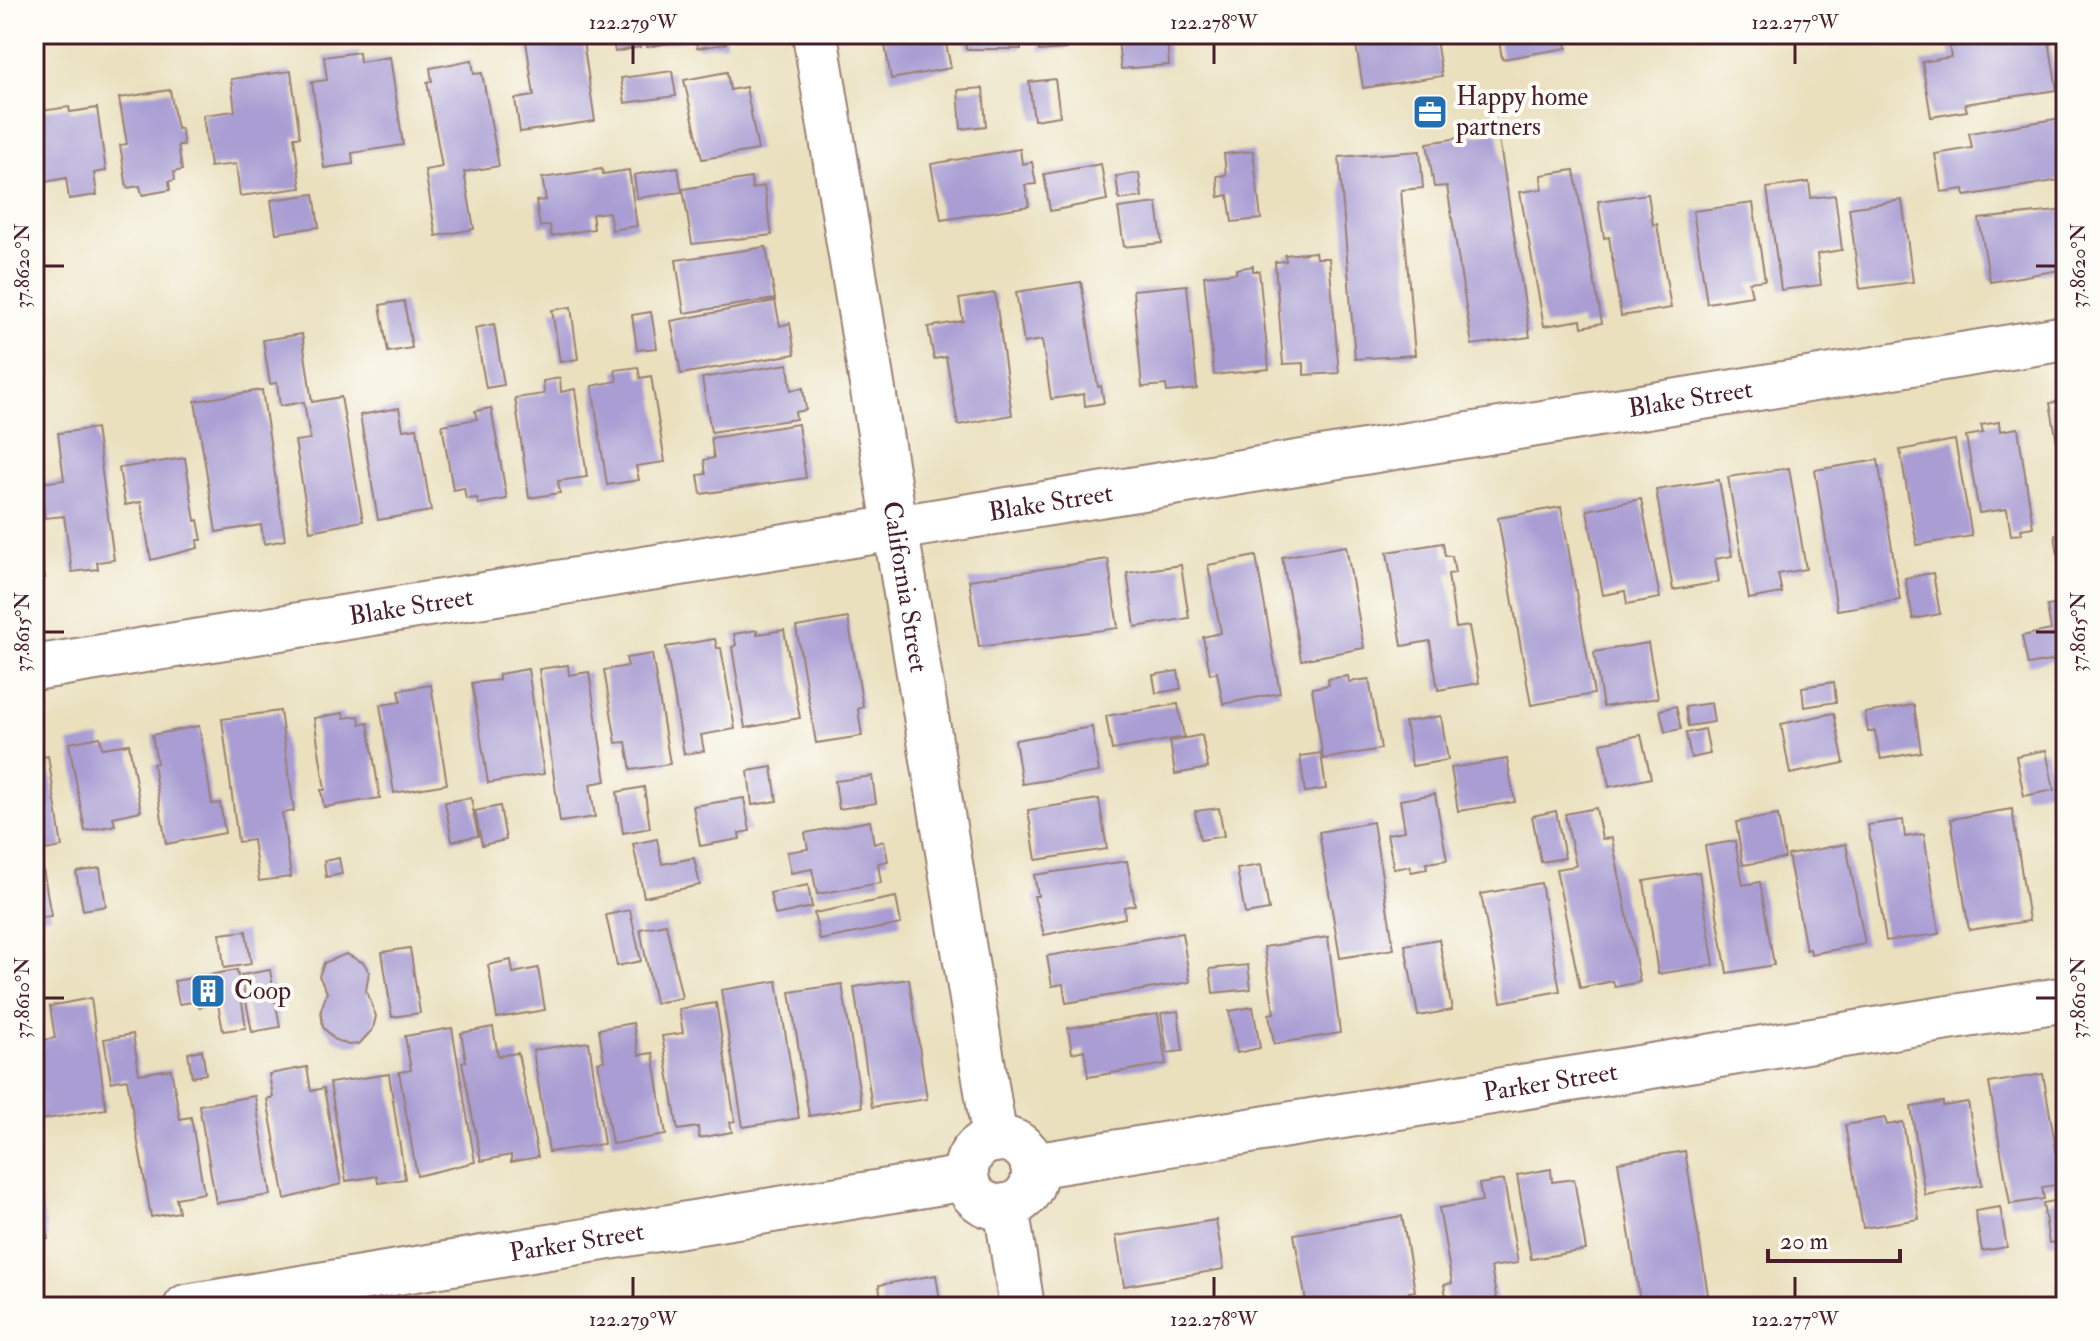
<svg xmlns="http://www.w3.org/2000/svg" width="2100" height="1341" font-family="'IM FELL Double Pica',serif">
  <style>
    .building { fill: #a99dd3 }
    .lines { fill: none; stroke-linecap: round; stroke-linejoin: round }
    .minor-casing { stroke: #9a8074; stroke-width: 48 }
    .minor { stroke: #fff; stroke-width: 44 }
    .ticks { fill: none; stroke: #4a1f2b; stroke-width: 3 }
    .labels { text-anchor: middle; dominant-baseline: central; stroke-width: 8; stroke-linejoin: round; paint-order: stroke }
    .poi-label { font-size: 26px; fill: #4a1f2b; stroke: #fdfcf7; text-anchor: start }
    .street-label { font-size: 26px; fill: #4a1f2b; stroke: #fdfcf7 }
    .neatline { fill: none; stroke: #4a1f2b; stroke-width: 3 }
    .ticks-label { font-size: 20px; text-anchor: middle; fill: #4a1f2b }
  </style>
  <rect width="100%" height="100%" fill="#fdfcf7"/>
  <filter id="ink" filterUnits="userSpaceOnUse"><feTurbulence type="fractalNoise" baseFrequency=".0125" numOctaves="2"/><feDisplacementMap in="SourceGraphic" scale="16" xChannelSelector="R" yChannelSelector="G"/><feConvolveMatrix kernelMatrix="1 2 1 2 8 2 1 2 1" color-interpolation-filters="sRGB"/></filter>
  <filter id="wash" filterUnits="userSpaceOnUse"><feTurbulence type="fractalNoise" baseFrequency=".006" numOctaves="4" result="noise"/><feDisplacementMap in="SourceGraphic" scale="32" xChannelSelector="R" yChannelSelector="G"/><feGaussianBlur stdDeviation="1.8" result="paint"/><feColorMatrix in="noise" values="0 0 0 0 0 0 0 0 0 0 0 0 0 0 0 0 0 1.4 0 .05"/><feComposite in="paint" operator="in"/></filter>
  <g filter="url(#wash)">
    <rect width="100%" height="100%" fill="#eae0be"/>
    <g id="blocks">
      <path class="building" d="M525,34H582L595,121L520,132L515,99L534,96Z
        M612,34H638L640,47L615,52Z
        M645,34H725L726,44L697,48L696,38L647,47Z
        M883,34H944L951,68L891,79Z
        M965,34H1020L1021,49H966Z
        M1038,34H1093V38L1066,41L1067,49L1039,51Z
        M1349,34H1435L1442,76L1363,88L1355,38H1350Z
        M1498,34H1564L1567,48L1502,59Z
        M2026,34H2048L2057,90L1965,104L1967,111L1931,117L1922,62L1951,57L1949,47Z
        M1167,36L1169,65L1121,69L1118,39Z
        M359,52L360,62L390,57L403,145L352,153L353,164L324,168L312,82L327,80L324,57Z
        M472,60L474,74L482,73L499,166L464,172L474,229L436,236L425,170L442,167L427,82L432,81L430,68Z
        M291,71L300,137H294L301,188L240,196L236,164L210,167L203,115L235,111L231,79Z
        M672,71L676,96L625,103L621,78Z
        M727,72L730,90L746,87L758,150L702,159L684,80Z
        M1055,79L1060,116L1034,120L1029,82Z
        M983,88L986,126L961,129L958,90Z
        M170,90L177,129L181,128L184,145H178L182,170L174,172L175,180L169,181L170,190L142,195L140,186L127,188L120,145L127,144L119,98Z
        M69,107L70,112L97,108L106,171L94,173L97,195L69,199L66,178L40,183L34,112Z
        M2062,118L2066,179L1965,196L1964,189L1941,192L1935,154L1972,148L1969,133Z
        M1498,132L1530,337L1472,345L1447,186L1434,187L1427,143Z
        M1020,149L1022,164L1032,162L1036,184L1025,185L1029,206L941,220L931,164Z
        M1253,151L1261,219L1232,222L1228,195L1219,197L1217,176L1226,175L1224,154Z
        M1420,151L1423,188L1401,190L1415,355L1355,359L1339,157Z
        M1101,164L1107,200L1050,211L1044,174Z
        M678,167L682,192L637,198L634,175Z
        M602,169L603,174L629,170L637,226L612,230L609,212L592,214L594,229L551,236L550,225L540,227L536,201L546,200L542,178Z
        M1574,170L1602,323L1582,327L1581,320L1544,326L1520,192L1542,189L1541,175Z
        M1139,173L1142,197L1119,200L1116,176Z
        M751,178L752,189L764,186L772,235L692,244L683,189Z
        M1809,182L1811,198L1835,195L1842,250L1817,254L1821,285L1781,290L1767,188Z
        M314,194L319,227L276,233L271,200Z
        M1648,194L1653,225L1657,224L1671,308L1621,316L1609,237L1604,238L1598,201Z
        M1902,200L1913,282L1860,289L1849,208Z
        M1157,203L1162,243L1124,247L1118,208Z
        M1753,203L1765,280L1749,282L1752,296L1707,303L1693,211Z
        M2066,210V269L1990,282L1979,219Z
        M766,247L775,299L684,313L676,260Z
        M1315,252L1316,258H1329L1339,373L1304,375V363L1283,364L1275,262L1286,261L1285,255Z
        M1253,266V271H1259L1269,369L1214,375L1204,276L1236,273V269Z
        M1081,282L1098,387L1101,386L1104,403L1085,406L1084,394L1051,399L1042,340L1024,343L1016,292Z
        M1187,285L1197,389L1167,392L1166,385L1142,387L1133,290Z
        M995,293L1012,415L958,425L946,357L934,359L928,327L963,321L959,299Z
        M404,301L412,348L388,352L380,305Z
        M775,301L780,326L790,323L795,354L681,374L671,321Z
        M571,307L578,359L560,362L552,310Z
        M651,312L657,348L637,350L632,315Z
        M494,324L504,385L486,388L475,328Z
        M302,334L312,402L341,397L363,521L310,531L295,441L310,439L304,402L280,406L277,383L270,384L263,340Z
        M788,364L791,390L803,388L806,410L795,412L796,419L711,432L702,378Z
        M638,367L640,378L651,376L665,462L636,466L639,480L607,485L592,386L617,381L615,370Z
        M560,378L561,392L575,389L587,477L558,481L560,493L529,498L515,398L544,394L543,381Z
        M262,390L285,540L264,544L261,525L216,532L195,401Z
        M2066,400V480H2064L2050,403Z
        M399,408L403,430L417,428L431,511L378,520L360,415Z
        M491,408L507,499L478,504L477,498L466,499L464,488L453,490L442,425L477,419L475,411Z
        M1999,422L2000,431L2018,428L2033,527L2021,529L2022,534L2011,535L2007,509L1979,513L1966,436L1983,433L1981,425Z
        M798,424L806,478L701,494L698,475L706,474L704,460L714,458L711,438Z
        M96,428L114,560L97,562L98,569L72,572L64,516L45,518L40,483L64,480L58,433Z
        M1955,440L1972,536L1917,545L1900,450Z
        M185,458L195,521L198,520L202,540H197L198,548L151,560L141,502L125,505L119,468Z
        M1878,460L1900,600L1837,610L1815,470Z
        M1789,468L1806,569L1778,574L1782,593L1749,599L1728,477Z
        M1719,480L1732,556L1715,559L1719,582L1673,590L1656,490Z
        M1641,499L1660,598L1627,604L1625,591L1603,595L1587,510Z
        M1561,507L1594,694L1531,705L1498,518Z
        M34,514L45,578L34,579Z
        M2066,533V560L2059,562L2055,535Z
        M1443,543L1445,556H1452L1455,573L1448,574L1456,628L1469,626L1479,683L1438,690L1430,641L1402,646L1387,552Z
        M1346,546L1364,648L1301,660L1282,557Z
        M1256,556L1280,693L1223,704L1217,672L1210,674L1203,637L1221,633L1208,565Z
        M1108,559L1118,628L979,647L969,580Z
        M1181,565L1189,618L1135,627L1127,573Z
        M1933,573L1940,614L1913,619L1905,578Z
        M2066,603V658L2028,665L2022,636L2051,630L2047,606Z
        M848,618L863,707L858,709L862,736L816,743L796,627Z
        M757,630V634L784,630L800,718L745,728L732,647L736,645L734,634Z
        M715,639L717,648H721L735,729L701,735L704,751L684,754L666,647Z
        M1648,643L1658,698L1603,707L1594,652Z
        M652,654L670,764L631,770L626,742L616,743L604,670L628,666L626,658Z
        M568,665L569,675L589,672L606,781L590,784L595,817L560,822L539,669Z
        M528,669L544,774L488,783L472,683L499,680V674Z
        M1178,671L1181,689L1156,693L1153,675Z
        M2066,672V703H2064L2059,673Z
        M1348,676L1349,682L1369,679L1381,749L1323,759L1312,688L1329,685L1328,679Z
        M1834,682L1836,702L1804,707L1802,687Z
        M431,685L447,784L394,793L380,705L401,702L399,690Z
        M1711,703L1714,722L1688,726L1685,707Z
        M1178,704L1184,737L1112,750L1106,716Z
        M1914,705L1921,752L1881,759L1875,731L1868,732L1865,713Z
        M1676,706L1681,729L1665,732L1660,710Z
        M280,711L294,811L282,813L291,877L259,881L253,840L238,842L222,719Z
        M343,713L344,718L359,716L360,724L368,723L380,798L324,807L321,790H325L314,718Z
        M1834,713L1844,763L1790,774L1781,724Z
        M1441,716L1448,760L1412,766L1405,722Z
        M199,726L212,804L220,803L225,833L166,844L153,764L157,763L152,735Z
        M1092,727L1099,772L1022,784L1015,740Z
        M1705,729L1710,754L1691,758L1686,733Z
        M1202,735L1208,768L1175,774L1170,741Z
        M1641,735L1651,778L1609,787L1601,743Z
        M100,737L102,748L129,744L141,811L113,817L115,825L85,831L69,743Z
        M2046,750L2054,790L2024,796L2016,756Z
        M1321,753L1326,789L1305,792L1300,756Z
        M48,756L62,847L40,851L51,916L34,919V759Z
        M1507,759L1515,802L1458,811L1451,768Z
        M772,767L777,801L752,805L748,771Z
        M872,776L876,803L839,809L835,781Z
        M644,787L650,828L623,833L617,792Z
        M1435,794L1447,860L1426,863L1427,869L1411,872L1410,866L1394,869L1387,834L1405,831L1400,800Z
        M471,798L478,836L452,841L445,802Z
        M744,798L750,831L739,833L740,839L700,846L693,806Z
        M1099,799L1107,849L1036,860L1028,810Z
        M500,806L506,840L482,845L475,811Z
        M1219,808L1224,836L1200,840L1195,811Z
        M1596,808L1602,839L1612,838L1640,982L1615,987L1613,981L1580,988L1556,869L1576,866L1565,814Z
        M2012,809L2029,921L1969,930L1951,819Z
        M1556,811L1565,858L1541,862L1532,816Z
        M1778,815L1785,858L1743,865L1736,822Z
        M1903,820L1905,837L1924,834L1939,934L1886,941L1868,825Z
        M870,821L874,844L884,841L888,861L878,863L881,883L817,894L812,869L791,873L787,852L808,849L805,833Z
        M1373,822L1394,949L1340,958L1319,832Z
        M657,839L662,864L694,858L700,885L644,897L633,844Z
        M1735,841L1743,885L1760,882L1774,965L1727,973L1705,846Z
        M1846,844L1865,944L1811,954L1810,949L1806,950L1788,855Z
        M339,858L342,874L326,877L324,861Z
        M1127,861L1135,905L1124,907L1125,918L1044,935L1034,896H1038L1034,875Z
        M1261,865L1269,910L1245,914L1237,869Z
        M100,868L106,906L83,910L76,872Z
        M1699,872L1714,965L1658,974L1644,881Z
        M1541,883L1560,991L1501,1002L1481,894Z
        M808,885L812,907L775,915L770,893Z
        M896,897L901,924L820,940L814,913Z
        M630,910L641,961L617,966L606,915Z
        M666,924L682,998L655,1003L640,929Z
        M246,931L251,964L224,968L220,934Z
        M1182,933L1190,982L1066,1003L1063,984L1052,986L1047,956Z
        M1328,937L1340,1033L1274,1044L1269,1014L1274,1013L1264,947Z
        M1439,939L1452,1010L1418,1016L1405,945Z
        M410,948L420,1013L392,1017L382,952Z
        M346,954L364,963L369,972L366,991L376,1016L373,1029L359,1044L348,1045L334,1039L323,1027L321,1010L327,992L319,976L324,963Z
        M511,960L513,973L538,968L545,1010L497,1018L488,965Z
        M1248,965L1251,989L1213,993L1210,969Z
        M34,969L39,991L34,992Z
        M237,970L246,1028L223,1031L218,1004L199,1007V1001L179,1004L174,981Z
        M270,970L280,1027L252,1032L241,975Z
        M909,979L927,1099L872,1107L854,987Z
        M777,981L799,1118L743,1127L721,990Z
        M842,984L862,1107L809,1116L790,992Z
        M91,998L106,1109L34,1121V1042L55,1038L50,1006Z
        M716,1003L735,1121L730,1122L732,1132L699,1138L698,1127L678,1130L662,1036L683,1033L679,1009Z
        M1253,1007L1260,1048L1237,1053L1229,1011Z
        M1178,1011L1183,1051L1167,1053L1161,1013Z
        M1158,1014L1166,1064L1088,1077L1084,1050L1072,1053L1068,1028Z
        M633,1023L639,1055L653,1053L666,1135L612,1144L598,1062L604,1061L599,1029Z
        M493,1027L498,1056L518,1053L538,1157L511,1162V1155L481,1161L462,1062L466,1061L461,1033Z
        M452,1028L475,1162L417,1176L399,1072L411,1070L405,1036Z
        M133,1034L139,1074L171,1069L180,1119L191,1117L204,1193L176,1198L179,1212L151,1217L127,1079L111,1082L104,1039Z
        M589,1042L604,1144L549,1152L533,1050Z
        M202,1050L206,1074L192,1077L188,1053Z
        M307,1067L311,1091L324,1088L341,1184L285,1199L267,1099L273,1097L269,1074Z
        M389,1074L405,1179L378,1183L377,1176L346,1181L330,1083Z
        M2043,1074L2062,1184L2042,1187L2044,1199L2010,1204L1989,1083Z
        M255,1096L271,1195L216,1203L199,1105Z
        M1943,1102V1106L1968,1102L1982,1185L1925,1195L1911,1107Z
        M1885,1118L1887,1125L1903,1122L1919,1219L1863,1228L1845,1125Z
        M1685,1151L1710,1307H1641L1618,1162Z
        M34,1162L48,1239L34,1242Z
        M1551,1169L1552,1182L1574,1179L1586,1250L1531,1259L1517,1175Z
        M1504,1180L1518,1263L1491,1267L1498,1307H1448L1444,1285L1452,1283L1439,1208L1482,1201L1479,1184Z
        M2066,1199V1241L2049,1243L2043,1203Z
        M2000,1207L2007,1247L1982,1251L1975,1211Z
        M1402,1216L1415,1291L1409,1292L1412,1307H1307L1294,1234Z
        M1216,1220L1224,1269L1124,1286L1116,1236Z
        M936,1275L941,1307H882L879,1285Z
        M811,1301V1307H784V1305Z"/>
    </g>
  </g>
  <g filter="url(#ink)">
    <use href="#blocks" fill-opacity="0" stroke="#9a8074" stroke-width="2"/>
    <g class="lines">
      <defs>
        <g id="minor">
          <path id="s1" d="M815,34L995,1140"/>
          <path id="s2" d="M34,668L2066,338"/>
          <circle cx="1000" cy="1173" r="34"/>
          <path id="s3" d="M1033,1166L2066,999"/>
          <path d="M1006,1206L1022,1307"/>
          <path id="s4" d="M186,1307L966,1178"/>
        </g>
      </defs>
      <use href="#minor" class="minor-casing"/>
      <use href="#minor" class="minor"/>
    </g>
  </g>
  <path class="ticks" d="M633,44V64M1214,44V64M1795,44V64M44,266H64M2036,266H2056M44,632H64M2036,632H2056M44,998H64M2036,998H2056M633,1277V1297M1214,1277V1297M1795,1277V1297"/>
  <defs>
    <symbol id="office-square" viewBox="-11 -11 22 22"><rect x="-9" y="-9" width="18" height="18" rx="4" fill="#1f6fb2" stroke="#fdfcf7"/><path d="M-6-3h4V-5.5h4V-3h4V5H-6ZM-1-4.5V-3h2v-1.5ZM-6 0V1H6V0Z" fill="#fff"/></symbol>
    <symbol id="building-square" viewBox="-11 -11 22 22"><rect x="-9" y="-9" width="18" height="18" rx="4" fill="#1f6fb2" stroke="#fdfcf7"/><path d="M-4-6H4V6H1V3H-1V6H-4ZM-2.5-4.3h1.7v1.8h-1.7ZM.8-4.3h1.7v1.8H.8ZM-2.5-1h1.7V.8h-1.7ZM.8-1h1.7V.8H.8Z" fill="#fff"/></symbol>
  </defs>
  <g fill-rule="evenodd">
    <use href="#office-square" x="1410" y="92" width="40" height="40"/>
    <use href="#building-square" x="188" y="971" width="40" height="40"/>
  </g>
  <g class="labels">
    <g class="poi-label">
      <text x="1456" y="97">Happy home<tspan x="1456" dy="30">partners</tspan></text>
      <text x="234" y="991">Coop</text>
    </g>
    <g class="street-label">
      <text stroke="none"><textPath href="#s2" startOffset="1678">Blake Street</textPath></text>
      <text stroke="none"><textPath href="#s2" startOffset="1030">Blake Street</textPath></text>
      <text stroke="none"><textPath href="#s1" startOffset="560">California Street</textPath></text>
      <text stroke="none"><textPath href="#s2" startOffset="382">Blake Street</textPath></text>
      <text stroke="none"><textPath href="#s3" startOffset="524">Parker Street</textPath></text>
      <text stroke="none"><textPath href="#s4" startOffset="396">Parker Street</textPath></text>
    </g>
  </g>
  <rect width="2100" height="1341" fill="none" stroke="#fdfcf7" stroke-width="88"/>
  <path d="M1768 1249v12h132v-12" fill="none" stroke="#4a1f2b" stroke-width="4"/>
  <text x="1780" y="1249" font-size="24" fill="#4a1f2b" stroke="#fdfcf7" stroke-width="6" paint-order="stroke">20 m</text>
  <rect x="44" y="44" width="2012" height="1253" class="neatline"/>
  <g class="ticks-label">
    <text x="633" y="29">122.279°W</text>
    <text x="1214" y="29">122.278°W</text>
    <text x="1795" y="29">122.277°W</text>
    <text transform="translate(22 266) rotate(-90)" y="7">37.8620°N</text>
    <text transform="translate(2078 266) rotate(-90)" y="7">37.8620°N</text>
    <text transform="translate(22 632) rotate(-90)" y="7">37.8615°N</text>
    <text transform="translate(2078 632) rotate(-90)" y="7">37.8615°N</text>
    <text transform="translate(22 998) rotate(-90)" y="7">37.8610°N</text>
    <text transform="translate(2078 998) rotate(-90)" y="7">37.8610°N</text>
    <text x="633" y="1326">122.279°W</text>
    <text x="1214" y="1326">122.278°W</text>
    <text x="1795" y="1326">122.277°W</text>
  </g>
</svg>
